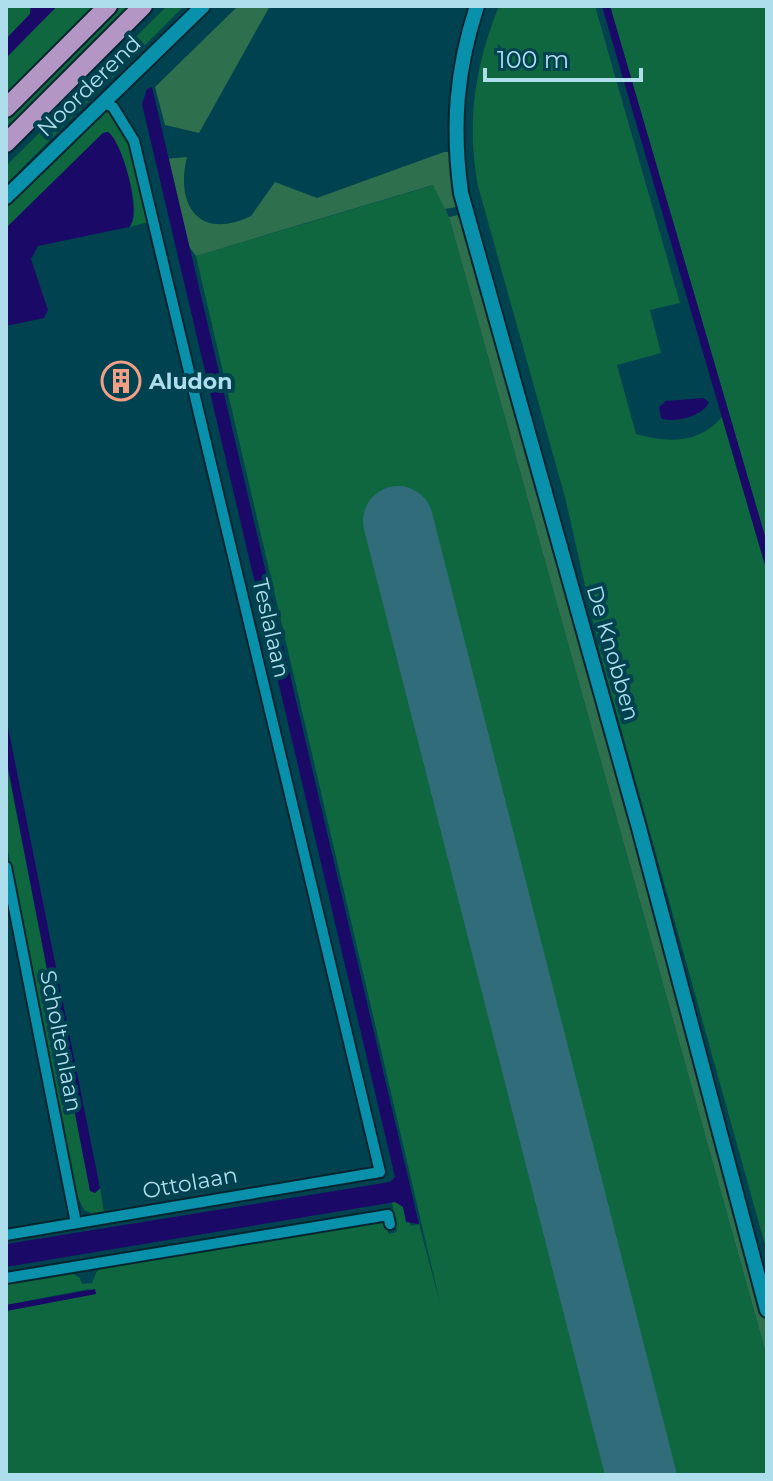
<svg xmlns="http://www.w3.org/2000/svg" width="773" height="1481" font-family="Montserrat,sans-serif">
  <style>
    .green { fill: #0f6740 }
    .forest { fill: #2e6f4d }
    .water { fill: #1b0967 }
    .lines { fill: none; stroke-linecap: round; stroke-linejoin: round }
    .runway { stroke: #306c7a; stroke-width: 70 }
    .minor-casing { stroke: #02262f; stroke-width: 14 }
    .tertiary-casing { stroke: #02262f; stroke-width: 18 }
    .trunk-casing { stroke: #02262f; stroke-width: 22 }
    .minor { stroke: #0990ab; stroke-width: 10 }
    .tertiary { stroke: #0990ab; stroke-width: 14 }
    .trunk { stroke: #b496c4; stroke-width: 18 }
    .labels { text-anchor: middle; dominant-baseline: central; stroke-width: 8; stroke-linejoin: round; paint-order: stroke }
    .street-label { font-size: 22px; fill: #aedeec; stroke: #004250 }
    .poi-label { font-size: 22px; font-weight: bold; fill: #aedeec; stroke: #004250; text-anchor: start }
  </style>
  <rect width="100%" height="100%" fill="#004250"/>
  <path class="green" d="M6,6H31L30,14L6,39Z
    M57,6H100L6,100V58Z
    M119,6H135L6,135V117Z
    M167,6H184L6,184V166Z
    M499,6H595L680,303L650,310L661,353L617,365L636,434C668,443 699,444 722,417L767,572V1252L601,657L566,501L478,186C466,123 475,65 499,6Z
    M610,6H767V543Z
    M113,107L132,147L149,222L129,227C145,212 121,147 108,132L103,133L6,228V208L99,117Z
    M434,185L449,217L767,1357V1475H666L420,515L377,527L619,1475H6V1311L95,1294L89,1289L6,1305V1283L70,1272L80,1278L82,1284L92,1283L97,1271L106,1266L376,1221L385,1224L389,1234L397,1232L392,1202H396L403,1207L411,1226L419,1224L440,1303L196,256Z
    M6,760L90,1190L95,1193L100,1188L104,1212L95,1215L84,1210L76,1194L6,841Z"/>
  <path class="forest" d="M238,6H270L199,133L165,125L155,87Z
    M444,152H453L461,206L445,209L433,185L196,256L184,240L165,159L187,157C175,205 199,241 251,216L275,182L317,198Z
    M463,214L767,1322V1357L449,217Z"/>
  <path class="water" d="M31,6H57L6,58V39L30,14Z
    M602,6H610L767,543V572Z
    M152,87L419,1224L406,1222L403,1207L395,1202L6,1267V1244L390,1182L395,1177L142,104L147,89Z
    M108,132C123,142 142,214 129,227L38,246L31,259L48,310L44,318L6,326V228L103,133Z
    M703,398L709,402C704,416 673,424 661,418L659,407L666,401Z
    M6,717L100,1188L95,1193L90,1191L6,757Z
    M95,1289L96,1294L6,1311V1305Z"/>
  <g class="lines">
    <path class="runway" d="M398,521L641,1475"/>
    <defs>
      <path id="minor" d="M6,867L76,1223
        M6,1235L380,1172L134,141L113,107L104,103
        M6,1278L388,1215L390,1224"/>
      <path id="tertiary" d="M477,6C456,70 452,127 461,193L639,828L767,1310
        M6,197L203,6"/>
      <path id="trunk" d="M6,108L108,6
        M6,143L143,6"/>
    </defs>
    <use href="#minor" class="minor-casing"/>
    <use href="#tertiary" class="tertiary-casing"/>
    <use href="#trunk" class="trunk-casing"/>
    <use href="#minor" class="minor"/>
    <use href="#tertiary" class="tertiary"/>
    <use href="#trunk" class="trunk"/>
  </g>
  <defs>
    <symbol id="building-ring" viewBox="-11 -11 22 22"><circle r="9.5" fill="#004250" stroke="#f39f85" stroke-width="1.5"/><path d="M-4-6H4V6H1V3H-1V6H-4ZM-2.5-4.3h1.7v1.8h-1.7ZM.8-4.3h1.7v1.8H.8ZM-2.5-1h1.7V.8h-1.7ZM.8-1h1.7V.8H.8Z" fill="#f39f85"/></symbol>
  </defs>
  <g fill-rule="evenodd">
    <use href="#building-ring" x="99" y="359" width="44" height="44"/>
  </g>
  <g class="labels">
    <g class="street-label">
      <text transform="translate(89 86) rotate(-44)">Noorderend</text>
      <text transform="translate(271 628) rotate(77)">Teslalaan</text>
      <text transform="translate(613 653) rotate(74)">De Knobben</text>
      <text transform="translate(61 1041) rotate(79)">Scholtenlaan</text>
      <text transform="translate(190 1183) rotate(-10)">Ottolaan</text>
    </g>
    <g class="poi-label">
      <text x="149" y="381">Aludon</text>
    </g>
  </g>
  <rect width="773" height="1481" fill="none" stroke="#aedeec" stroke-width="16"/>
  <path d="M485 68v12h156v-12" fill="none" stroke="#aedeec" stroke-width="4"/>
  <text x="497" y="68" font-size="24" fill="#aedeec" stroke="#004250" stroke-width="6" paint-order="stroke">100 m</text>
</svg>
